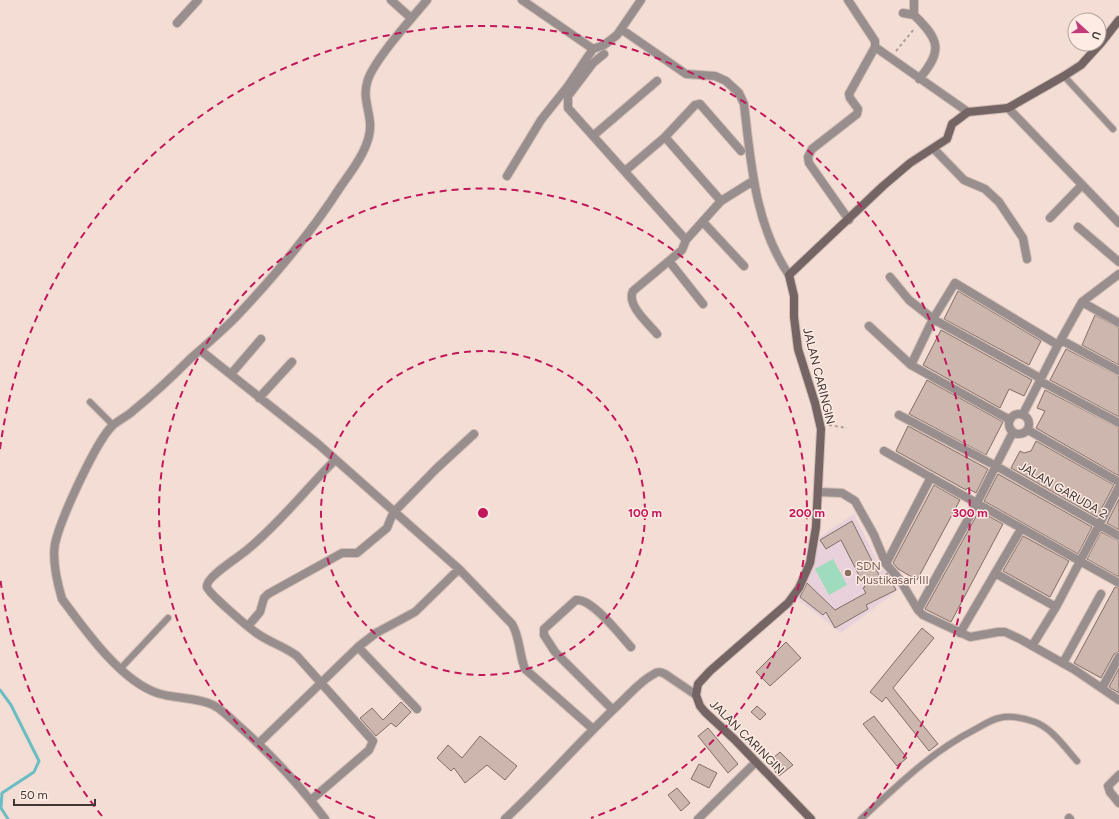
<svg xmlns="http://www.w3.org/2000/svg" width="1119" height="819" font-family="Figtree,sans-serif">
  <style>
    .education { fill: #e9d1db }
    .green { fill: #9edcbd }
    .lines { fill: none; stroke-linecap: round; stroke-linejoin: round }
    .stream { stroke: #6abdc3; stroke-width: 3 }
    .building { fill: #ccb6ad; stroke: #836e66 }
    .lane-casing { stroke: #d0bcb4; stroke-width: 8 }
    .street-casing { stroke: #d0bcb4; stroke-width: 10 }
    .secondary-casing { stroke: #d0bcb4; stroke-width: 10 }
    .path { stroke: #b19f98; stroke-width: 2; stroke-dasharray: 3 3; stroke-linecap: butt }
    .lane { stroke: #988e8d; stroke-width: 6 }
    .street { stroke: #988e8d; stroke-width: 8 }
    .secondary { stroke: #746564; stroke-width: 8 }
    .ring { fill: none; stroke: #c2185b; stroke-width: 2; stroke-dasharray: 7 5 }
    .education-dot { fill: #8d6e63; stroke: #feebe4; stroke-width: 1.5 }
    .labels { text-anchor: middle; dominant-baseline: central; stroke-width: 3; stroke-linejoin: round; paint-order: stroke }
    .street-label { font-size: 12px; fill: #403633; stroke: #feebe4 }
    .education-label { font-size: 12px; fill: #785e54; stroke: #feebe4; text-anchor: start }
    .centre { fill: #c2185b; stroke: #feebe4; stroke-width: 2 }
    .ring-label { font-size: 12px; text-anchor: middle; font-weight: bold; fill: #c2185b; stroke: #feebe4; stroke-width: 3; stroke-linejoin: round; paint-order: stroke }
  </style>
  <rect width="100%" height="100%" fill="#f4ddd4"/>
  <path class="education" d="M854,514L880,567L892,577L898,590L841,633L795,597L810,569L818,538Z"/>
  <path class="green" d="M833,559L847,585L829,595L815,569Z"/>
  <g class="lines">
    <path class="stream" d="M0,690L11,705L39,761L34,772L2,793L1,808L8,819"/>
  </g>
  <path class="building" d="M958,291L1041,341L1029,365L944,319Z
    M1095,315L1119,328V365L1082,345Z
    M941,330L1032,380L1024,396L1009,389L1000,408L923,365Z
    M1066,349L1119,376V417L1050,380Z
    M927,380L1003,422L986,455L909,414Z
    M1045,390L1119,428V476L1036,428L1045,411L1037,408Z
    M908,426L988,469L976,493L967,488L966,490L896,451Z
    M1036,441L1114,485L1097,517L1011,468L1020,451L1024,453L1031,451Z
    M998,474L1092,527L1078,554L984,501Z
    M934,485L960,500L917,580L898,569L893,563Z
    M1119,499V530L1107,523Z
    M979,511L1003,524L951,622L925,609Z
    M852,521L882,581L887,573L896,590L866,605L868,609L835,628L826,612L823,615L800,597L807,583L835,610L866,593L863,588L865,587L841,540L826,549L820,540Z
    M1101,532L1119,541V577L1087,559Z
    M1023,536L1069,561L1050,597L1003,571Z
    M1115,587L1119,588V652L1114,654L1101,678L1074,663Z
    M922,628L934,638L893,688L938,744L929,751L886,697L882,702L870,692Z
    M786,642L801,658L770,686L756,672Z
    M1119,668V693L1109,687Z
    M401,702L411,712L396,727L391,723L376,736L360,718L372,708L383,720Z
    M757,706L766,714L760,720L751,712Z
    M874,716L907,758L897,766L863,724Z
    M708,728L738,764L728,773L698,736Z
    M480,736L517,766L505,780L487,765L465,783L454,768L451,771L437,758L448,745L462,758Z
    M780,752L793,765L779,776L770,766L776,761L773,758Z
    M699,764L717,773L709,788L691,779Z
    M677,788L690,803L681,811L668,795Z"/>
  <g class="lines">
    <defs>
      <path id="lane" d="M1064,76L1113,129
        M90,402L113,425
        M121,668L168,618
        M861,819C897,786 931,752 974,730C982,726 990,720 999,718C1010,715 1024,718 1035,722C1053,729 1065,748 1077,761"/>
      <path id="street" d="M391,0L411,18
        M522,0L593,49
        M848,0L875,41V47L968,112
        M914,0V15C940,40 943,51 919,79
        M903,13L914,15
        M177,23L198,0
        M621,29L686,74L715,76L726,81L739,93L744,104C751,164 755,225 789,275
        M604,54L593,63L568,96V108L686,240
        M1008,108L1119,223
        M594,135L657,81
        M665,137L695,105L700,104L741,151
        M934,149L964,180L985,189L999,202L1023,238L1027,259
        M625,171L665,137L721,201
        M507,176L541,120L568,86L593,49L604,45L617,35L641,0
        M1050,218L1082,185
        M849,220L809,163L808,157L812,149L857,114L858,109L850,98L849,94L875,47
        M703,222L744,266
        M1078,227L1119,262
        M669,261L703,304
        M890,277L909,300L933,319L1040,378
        M1082,302L1119,323
        M869,326L911,365L1010,420
        M657,334C649,324 626,305 633,291L682,250L686,240L721,201L753,181
        M1061,340L1119,371
        M200,350L318,444L459,569L512,624C520,637 519,654 525,669L593,729
        M911,365L933,319L955,283L1058,345
        M231,374L261,339
        M1040,381L1119,423
        M259,398L292,362
        M1009 424a10 10 0 1 1 20 0a10 10 0 1 1-20 0Z
        M1023,414L1058,345L1082,302L1119,274
        M899,415L996,466L1119,536
        M1028,430L1119,482
        M884,451L1119,583
        M818,492L842,493L855,501L874,535L886,564L900,580L918,610L923,615L970,637L998,632H1005L1020,639L1075,670L1119,700
        M886,564L931,477
        M995,573L1056,607
        M918,610L977,503L1013,432
        M248,626L260,612L264,598L268,594L342,553H357L387,528L393,513L436,469L474,434
        M960,633L1021,529
        M1032,646L1056,607L1119,487
        M358,647L417,709
        M1063,663L1101,594
        M1102,688L1119,657
        M613,710L555,652L544,635V629L576,600C592,598 620,635 631,647
        M259,743L358,647L376,633L415,612L459,569
        M1119,775L1108,786L1110,792L1119,803
        M311,800L369,750L373,741L297,656C284,646 268,642 255,632C248,627 208,593 207,587C205,577 241,556 248,549C280,523 306,489 335,460
        M1069,818L1070,819
        M325,819C298,783 273,756 239,726C231,719 223,710 213,705C196,697 175,699 157,693C120,680 85,630 62,599C57,582 52,561 55,544C60,520 96,441 113,425C119,420 128,416 134,410C154,394 173,376 191,358C206,345 221,332 235,318C273,278 311,233 341,186C353,169 372,145 370,123C369,109 363,97 367,83C371,63 413,17 427,0
        M505,819C544,783 579,742 617,706C629,695 640,681 654,674C658,671 661,672 665,674L696,695
        M698,819L756,762"/>
      <path id="secondary" d="M811,819L734,739L705,712L700,706L696,695L698,684L710,671L788,603L799,588L810,563L816,527L821,429L815,403L798,349L794,317V296L789,275L883,186L910,163L947,139L952,124L968,112L1008,108L1064,76L1081,65L1101,43L1119,20"/>
    </defs>
    <use href="#lane" class="lane-casing"/>
    <use href="#street" class="street-casing"/>
    <use href="#secondary" class="secondary-casing"/>
    <path class="path" d="M896,51L915,28
      M829,425L847,428"/>
    <use href="#lane" class="lane"/>
    <use href="#street" class="street"/>
    <use href="#secondary" class="secondary"/>
  </g>
  <g class="ring">
    <circle cx="483" cy="513" r="162"/>
    <path d="M375 818A324 324 0 1 1 591 818"/>
    <path d="M102 816A487 487 0 0 1 0 577M0 449A487 487 0 1 1 864 816"/>
  </g>
  <circle class="education-dot" cx="848" cy="573" r="4"/>
  <g class="labels">
    <g class="street-label">
      <text transform="translate(819 376) rotate(76)">JALAN CARINGIN</text>
      <text transform="translate(1063 490) rotate(30)">JALAN GARUDA 2</text>
      <text transform="translate(747 737) rotate(45)">JALAN CARINGIN</text>
    </g>
    <g class="education-label">
      <text x="856" y="566">SDN<tspan x="856" dy="14">Mustikasari III</tspan></text>
    </g>
  </g>
  <circle cx="483" cy="513" r="6" class="centre"/>
  <g class="ring-label">
    <text x="645" y="517">100 m</text>
    <text x="807" y="517">200 m</text>
    <text x="970" y="517">300 m</text>
  </g>
  <g transform="translate(1087 32) rotate(111)"><circle r="19" fill="#feebe4" stroke="#b2a39d"/>
  <path d="M0-3L7 15L0 10L-7 15Z" fill="#c23b7b"/>
  <text y="-6" font-size="11" font-weight="bold" text-anchor="middle" fill="#403633">U</text>
  </g>
  <path d="M14 799v6h81v-6" fill="none" stroke="#403633" stroke-width="2"/>
  <text x="20" y="799" font-size="12" fill="#403633" stroke="#feebe4" stroke-width="3" paint-order="stroke">50 m</text>
</svg>
